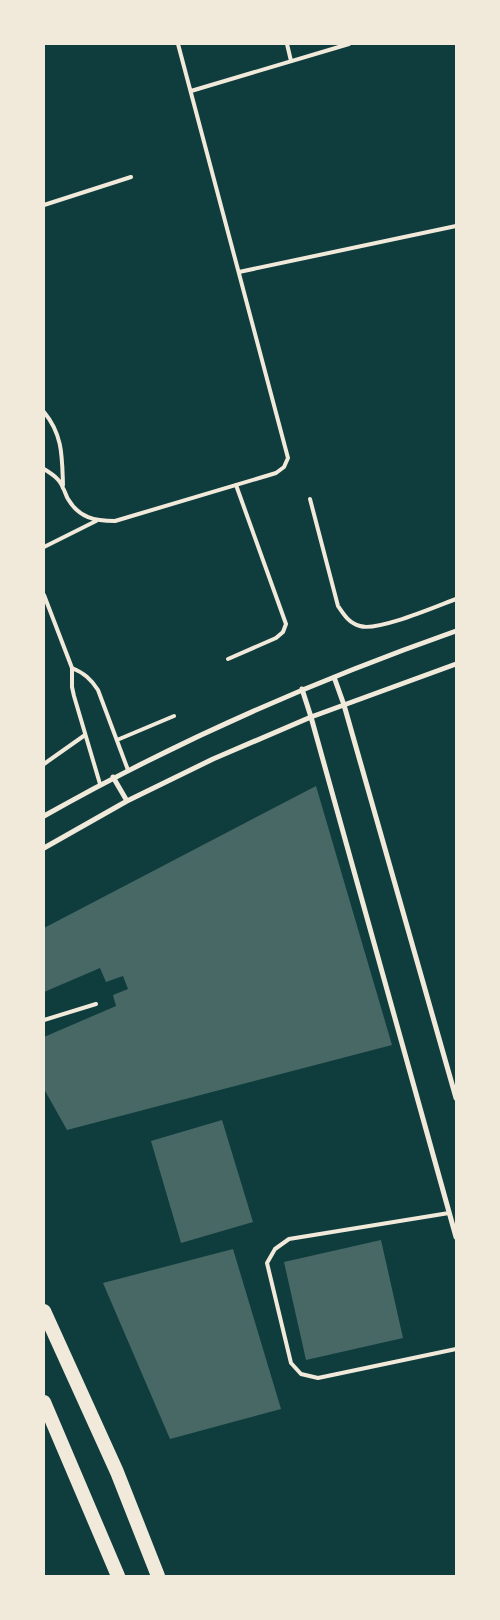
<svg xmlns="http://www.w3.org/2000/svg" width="500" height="1620" font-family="Roboto,sans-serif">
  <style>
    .building { fill: #486865 }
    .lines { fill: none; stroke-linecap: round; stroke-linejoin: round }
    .service { stroke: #f1e9da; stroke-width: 4 }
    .minor { stroke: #f1e9da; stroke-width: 5 }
    .trunk { stroke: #f1e9da; stroke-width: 14 }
  </style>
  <rect width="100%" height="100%" fill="#0f3d3e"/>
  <path class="building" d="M316,786L392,1045L67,1130L44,1089V1037L116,1006L113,995L128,989L123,976L106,982L100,968L44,992V928Z
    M222,1120L253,1222L181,1243L151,1141Z
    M381,1240L403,1338L306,1360L284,1262Z
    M233,1249L281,1409L170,1439L103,1283Z"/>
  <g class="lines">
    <path class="service" d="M287,44L291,61
      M191,91L349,44
      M44,205L131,177
      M239,272L456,226
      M44,412C63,435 62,457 63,485
      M44,469C52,474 60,479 63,488C65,491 66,496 68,499C79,518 95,521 115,521L276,473L284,467L288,458L178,44
      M310,499L338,606C344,615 349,623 360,626C377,632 437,606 456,599
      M44,547L96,521
      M44,595L72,668V687L74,696L100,784
      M228,659L276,638L283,632L286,624L236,485
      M72,668C84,673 91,679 98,690L128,770
      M117,740L174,716
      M44,764L85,735
      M44,1020L96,1004
      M449,1213L289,1239L275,1249L267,1263L291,1363L301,1374L318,1378L456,1349"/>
    <path class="minor" d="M334,677L344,705L456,1098
      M302,689L311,717L456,1237
      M113,777L127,801
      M44,816C175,742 314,681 456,631
      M44,848L127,801L213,759L311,717L456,664"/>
    <path class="trunk" d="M44,1311L117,1472L158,1576
      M44,1402L118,1576"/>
  </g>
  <rect width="500" height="1620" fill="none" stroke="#f1e9da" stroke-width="90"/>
</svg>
